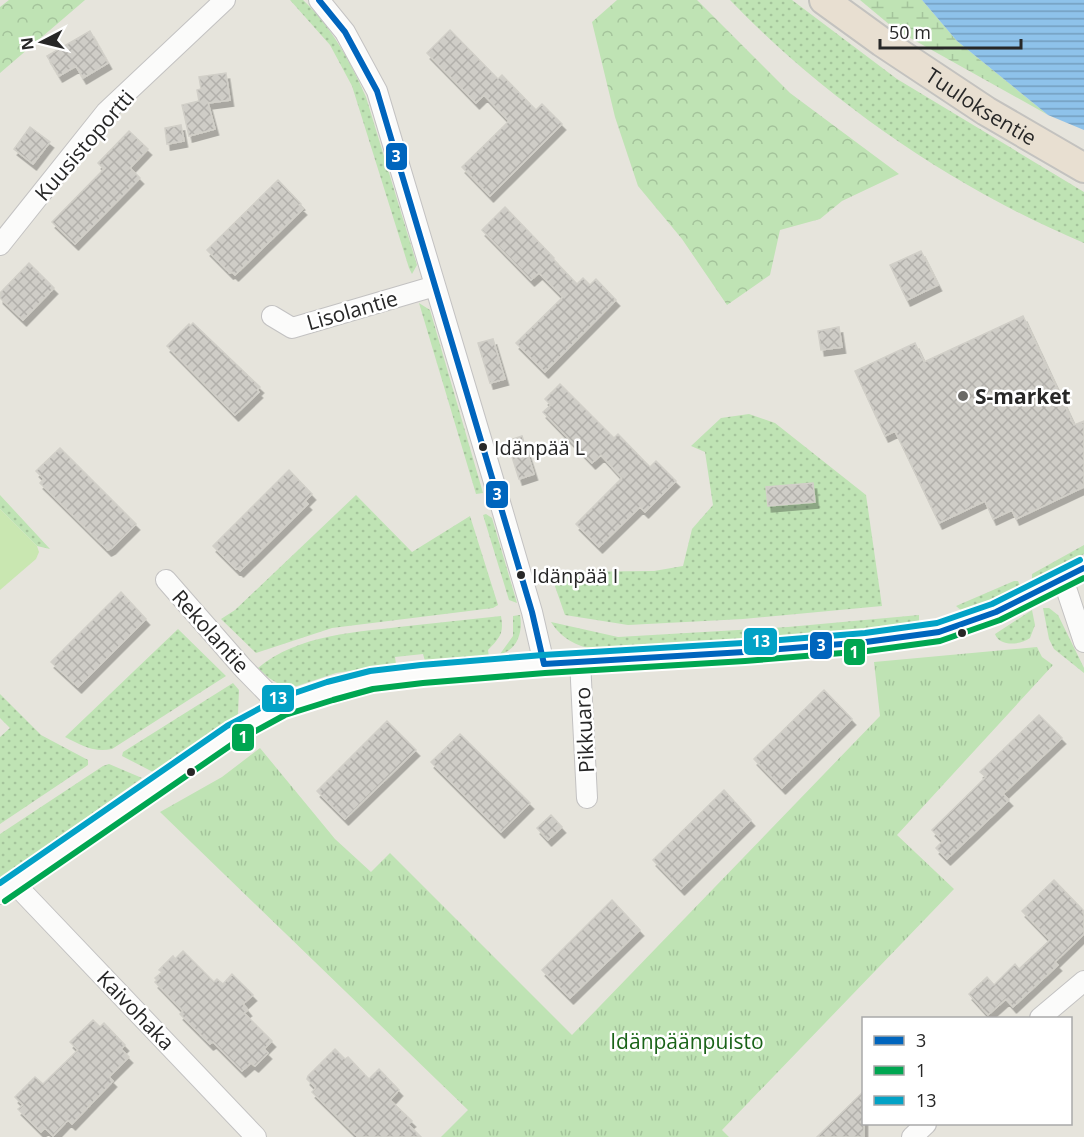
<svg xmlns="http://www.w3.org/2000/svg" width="1084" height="1137" font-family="'Open Sans',sans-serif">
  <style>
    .grass { fill: url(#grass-dots) }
    .forest { fill: url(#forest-crowns) }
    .wetland { fill: url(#wetland-marsh) }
    .park { fill: url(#park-tufts) }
    .pitch { fill: #c9e7b1 }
    .water { fill: url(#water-rules) }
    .building { fill: url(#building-cross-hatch); stroke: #d1cfc8; stroke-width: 1.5; filter: url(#shadow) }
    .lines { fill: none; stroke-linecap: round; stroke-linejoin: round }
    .minor-casing { stroke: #c3c2c2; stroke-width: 22 }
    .highway-casing { stroke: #c3c2bf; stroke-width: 32 }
    .minor { stroke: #fbfbfa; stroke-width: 20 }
    .highway { stroke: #e8dfd1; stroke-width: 28 }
    .bus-1-casing { stroke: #fff; stroke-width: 10 }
    .bus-2-casing { stroke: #fff; stroke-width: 10 }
    .bus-3-casing { stroke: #fff; stroke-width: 10 }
    .bus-1 { stroke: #0065bd; stroke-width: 6 }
    .bus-2 { stroke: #00a651; stroke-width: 6 }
    .bus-3 { stroke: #02a2c6; stroke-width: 6 }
    .poi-dot { fill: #6a6966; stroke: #fff; stroke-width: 2 }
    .bus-dot { fill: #272727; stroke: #fff; stroke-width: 2 }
    .labels { text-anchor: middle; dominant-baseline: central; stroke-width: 5; stroke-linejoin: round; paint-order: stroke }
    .bus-label { font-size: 20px; fill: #272727; stroke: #fff; text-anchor: start }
    .street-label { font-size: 21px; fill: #272727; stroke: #fff }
    .poi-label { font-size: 21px; font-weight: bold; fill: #272727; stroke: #fff; text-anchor: start }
    .park-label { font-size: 21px; fill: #1a6318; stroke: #fff }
    .line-badge { stroke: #fff; stroke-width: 2 }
    .badge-label { font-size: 16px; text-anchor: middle; font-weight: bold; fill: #fff }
  </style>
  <defs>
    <pattern id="grass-dots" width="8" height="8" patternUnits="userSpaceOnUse" patternTransform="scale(1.5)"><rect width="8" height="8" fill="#bfe3b4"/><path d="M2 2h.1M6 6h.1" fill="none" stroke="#a4c39b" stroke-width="1.8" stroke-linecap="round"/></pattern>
    <pattern id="forest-crowns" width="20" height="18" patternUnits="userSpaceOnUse" patternTransform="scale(1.5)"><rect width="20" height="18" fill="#bfe3b4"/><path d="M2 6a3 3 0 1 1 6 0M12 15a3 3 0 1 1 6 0" fill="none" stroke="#a4c39b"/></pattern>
    <pattern id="wetland-marsh" width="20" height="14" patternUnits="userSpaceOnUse" patternTransform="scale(1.5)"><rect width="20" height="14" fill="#bfe3b4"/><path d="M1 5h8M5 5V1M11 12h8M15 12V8" fill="none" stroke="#a4c39b"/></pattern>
    <pattern id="park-tufts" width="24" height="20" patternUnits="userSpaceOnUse" patternTransform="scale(1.5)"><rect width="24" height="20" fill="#bfe3b4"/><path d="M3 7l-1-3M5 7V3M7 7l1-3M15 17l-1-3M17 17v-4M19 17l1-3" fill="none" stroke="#a4c39b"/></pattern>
    <pattern id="water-rules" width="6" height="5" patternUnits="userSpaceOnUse" patternTransform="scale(1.5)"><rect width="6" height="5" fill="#8ec2ea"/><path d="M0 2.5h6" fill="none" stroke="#749ebe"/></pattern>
    <pattern id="building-cross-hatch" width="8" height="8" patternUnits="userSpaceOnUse" patternTransform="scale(1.5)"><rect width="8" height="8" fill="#cfcdc7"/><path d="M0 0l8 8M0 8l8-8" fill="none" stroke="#b2b0ab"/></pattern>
    <filter id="shadow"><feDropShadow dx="3.5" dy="6" stdDeviation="0" flood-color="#0004"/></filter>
  </defs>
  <rect width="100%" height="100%" fill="#e6e4dc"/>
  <path class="grass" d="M290,0H303C331,26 351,62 366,97L417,265L412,274L409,268L352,86L330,45Z
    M730,0H792L897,79L1084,192V243C955,189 827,101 730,0Z
    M419,303L430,310L483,493L476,494Z
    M749,414L775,423L866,495L882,606L743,619L628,625L565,615L550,572L654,571L683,566L692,529L713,505L705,452L691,446L721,418Z
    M0,495L50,549L37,546L0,509Z
    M356,495L412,552L470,516L498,605L493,608L332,628L256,653L221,619L235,610Z
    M486,514L492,518L517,603L509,600L483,515Z
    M1084,545V554L1032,581V574Z
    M1014,581H1018L1021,588L975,607L962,611L956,606Z
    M1043,608H1049L1058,615L1084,668V673L1054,649L1049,639Z
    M1032,610L1035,625L1030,638C1021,645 999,647 995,634Z
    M520,615C523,631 518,650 500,654L513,636V616Z
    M919,615V622L877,629L595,650C575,645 562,639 551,622L618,637L788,627Z
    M501,616C504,634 500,637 488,650L489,657L425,661L423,654L395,657L396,664L336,673L297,686H282L269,678L258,668C298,634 359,632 408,626C439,623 470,619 501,616Z
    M178,629L226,676L112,749C94,753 81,745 65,737Z
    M233,683L239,690L238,714L153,772L122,756L123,752Z
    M0,694L41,735L88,760V765L0,824V737L10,728L0,718Z
    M109,764L142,778L0,879V834L103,766Z"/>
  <path class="forest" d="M9,0H85L0,73V7Z
    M617,0H697L790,93L899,174L842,201L820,219L780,230L770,275L727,305L682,239L638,186L615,117L592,22Z"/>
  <path class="wetland" d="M860,0H922L957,41L1048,115L896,30Z"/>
  <path class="park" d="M1037,647L1042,657L1053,665L897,835L954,889L722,1130L729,1137H441L468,1110L160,812L222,777L260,748L335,839L371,872L390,853L572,1035L880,716L874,662Z"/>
  <path class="pitch" d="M0,509L37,546L39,552L36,559L0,590Z"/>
  <path class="water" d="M922,0H1084V130L1048,115L957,41Z"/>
  <path class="building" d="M450,30L498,79L502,75L536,110L542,104L562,124L490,196L462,167L509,121L484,95L476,103L427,53Z
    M90,31L108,63L83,78L76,66L59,76L47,56Z
    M226,73L230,100L208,103L215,129L189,136L182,105L199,101L197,90L201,89L199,77Z
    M181,125L184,141L167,144L165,128Z
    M30,127L50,142L33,164L14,149Z
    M129,131L148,149L130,168L140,178L75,244L52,222L104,169L98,163Z
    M278,180L301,204L299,205L303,209L235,275L232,272L230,273L207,250Z
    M505,207L554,258L553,259L577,284L583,278L590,285L596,279L616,300L545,372L516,343L563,297L539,273L531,280L482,230Z
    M921,251L938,285L907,300L890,265Z
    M29,263L54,288L23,320L0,298V293Z
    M1023,316L1074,425L1084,421V487L1016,519L1012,510L993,519L985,501L939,523L895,431L885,436L855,371L915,343L924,362Z
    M193,323L260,387L257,390L259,392L235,415L167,346L189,324L190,326Z
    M839,327L842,347L821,350L818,331Z
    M493,339L505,379L490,383L478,343Z
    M560,384L614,438L618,434L650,467L656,461L676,481L645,512L640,507L599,547L576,524L622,478L601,455L592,463L543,412L551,405L545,399Z
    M522,436L534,474L519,479L507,441Z
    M60,448L136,524L112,548L108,550L40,483L44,479L36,471Z
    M289,470L312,494L305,501L308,504L240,571L237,568L236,569L213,546Z
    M813,483L815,502L768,506L766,487Z
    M121,592L146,619L78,687L51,662Z
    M824,690L852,719L782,788L754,759Z
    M1039,715L1062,738L1003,794L1009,800L947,859L936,848L943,841L932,830L986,777L980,772Z
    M387,721L416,750L345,819L317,791Z
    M460,734L530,803L501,832L431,762Z
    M724,790L751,820L681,889L653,860Z
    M551,815L562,827L548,840L537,828Z
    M1054,880L1084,911V934L1055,962L1058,965L1013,1007L1006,999L988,1015L969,994L987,977L994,985L1015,964L1019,969L1050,940L1022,911Z
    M612,900L640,930L570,998L542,970Z
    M183,951L214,982L217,979L223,984L232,974L253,995L243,1004L248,1010L244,1013L272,1041L264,1049L268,1053L255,1066L251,1063L242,1071L213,1042L210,1044L180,1014L183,1011L155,982L157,980L155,978L162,972L159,970L173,956L175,959Z
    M93,1020L100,1027L104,1023L125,1045L121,1049L129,1057L109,1077L113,1081L72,1124L68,1120L53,1136L45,1128L41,1132L18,1109L23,1105L15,1097L35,1077L43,1084L78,1050L70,1042Z
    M335,1049L345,1059L348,1057L369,1079L379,1069L399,1090L390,1100L412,1121L408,1124L421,1137H358L312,1092L316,1088L307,1079L308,1076Z
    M864,1091V1137H817Z"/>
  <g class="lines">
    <defs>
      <path id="minor" d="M319,0L345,32L377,91L499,499L532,612L544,664
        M0,245L106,112L225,0
        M272,316L292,328L435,286
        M1063,579L1084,642
        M166,580L243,668L281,707
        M580,661L587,798
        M15,884L256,1137
        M0,894L232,733L281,707L330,691L371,680L422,674L544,664L744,652L866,642L939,632L996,612L1084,568
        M1040,1018L1084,981
        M912,1137L926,1124"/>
      <g id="highway">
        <path id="s1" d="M824,0L882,42L986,111L1084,168"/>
      </g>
    </defs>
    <use href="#minor" class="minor-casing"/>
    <use href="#highway" class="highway-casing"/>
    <use href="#minor" class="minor"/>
    <use href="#highway" class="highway"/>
    <defs>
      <path id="bus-1" d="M319,0L345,32L377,91L532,612L544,664
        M544,664L744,652L866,642L939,632L996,612L1084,568"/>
      <path id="bus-2" d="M5,901L237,741L285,715L333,700L373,689L423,683L545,673L745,661L867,651L940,641L1000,620L1084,578"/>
      <path id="bus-3" d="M0,883L227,726L277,699L327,682L370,671L421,665L543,655L743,643L865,633L937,623L992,604L1080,560"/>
    </defs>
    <use href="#bus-1" class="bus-1-casing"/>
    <use href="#bus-2" class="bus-2-casing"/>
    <use href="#bus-3" class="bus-3-casing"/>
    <use href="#bus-1" class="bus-1"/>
    <use href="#bus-2" class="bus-2"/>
    <use href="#bus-3" class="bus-3"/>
  </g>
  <circle class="poi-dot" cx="963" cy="396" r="6"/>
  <g class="bus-dot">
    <circle cx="483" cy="447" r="5"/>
    <circle cx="521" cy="575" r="5"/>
    <circle cx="962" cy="633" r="5"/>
    <circle cx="191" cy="772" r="5"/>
  </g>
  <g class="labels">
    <g class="bus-label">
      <text x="494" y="447">Idänpää L</text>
      <text x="532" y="575">Idänpää I</text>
    </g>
    <g class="street-label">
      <text stroke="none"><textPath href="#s1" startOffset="190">Tuuloksentie</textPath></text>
      <text transform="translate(84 145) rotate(-49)">Kuusistoportti</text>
      <text transform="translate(352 310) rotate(-16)">Lisolantie</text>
      <text transform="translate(211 631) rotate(48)">Rekolantie</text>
      <text transform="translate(584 730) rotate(-93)">Pikkuaro</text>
      <text transform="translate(136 1010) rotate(46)">Kaivohaka</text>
    </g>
    <g class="poi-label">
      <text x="975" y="396">S-market</text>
    </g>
    <g class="park-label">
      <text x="687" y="1041">Idänpäänpuisto</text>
    </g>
  </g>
  <g class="line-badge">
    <rect x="385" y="142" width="23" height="29" rx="6" fill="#0065bd"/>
    <rect x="485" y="480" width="24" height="29" rx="6" fill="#0065bd"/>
    <rect x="743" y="627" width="35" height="29" rx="6" fill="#02a2c6"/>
    <rect x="809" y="631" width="24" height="29" rx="6" fill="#0065bd"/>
    <rect x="843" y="638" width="23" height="28" rx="6" fill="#00a651"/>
    <rect x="261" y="684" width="34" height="29" rx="6" fill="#02a2c6"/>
    <rect x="231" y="723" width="24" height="29" rx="6" fill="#00a651"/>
  </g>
  <g class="badge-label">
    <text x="396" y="162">3</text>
    <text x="497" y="500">3</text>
    <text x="761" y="647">13</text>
    <text x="821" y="651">3</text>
    <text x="854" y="658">1</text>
    <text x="278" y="704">13</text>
    <text x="243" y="743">1</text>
  </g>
  <rect x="862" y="1017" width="210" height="108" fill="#ffffff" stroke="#a9a9a9" stroke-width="1.5"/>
  <rect x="874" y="1036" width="30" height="9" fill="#0065bd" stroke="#a9a9a9" stroke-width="1.5"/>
  <text x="916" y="1047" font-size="18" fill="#272727">3</text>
  <rect x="874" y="1066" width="30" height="9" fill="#00a651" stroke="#a9a9a9" stroke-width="1.5"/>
  <text x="916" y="1077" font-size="18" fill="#272727">1</text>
  <rect x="874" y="1096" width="30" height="9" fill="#02a2c6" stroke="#a9a9a9" stroke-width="1.5"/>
  <text x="916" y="1107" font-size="18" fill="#272727">13</text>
  <g transform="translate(42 42) rotate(263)" stroke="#ffffff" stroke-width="4.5" paint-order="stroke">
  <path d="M0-4.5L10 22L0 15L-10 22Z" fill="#272727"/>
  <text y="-9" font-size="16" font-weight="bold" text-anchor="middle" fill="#272727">N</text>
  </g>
  <path d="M880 39v9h141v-9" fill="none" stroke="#272727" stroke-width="3"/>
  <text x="889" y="39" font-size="18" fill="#272727" stroke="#ffffff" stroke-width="4.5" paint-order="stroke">50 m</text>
</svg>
